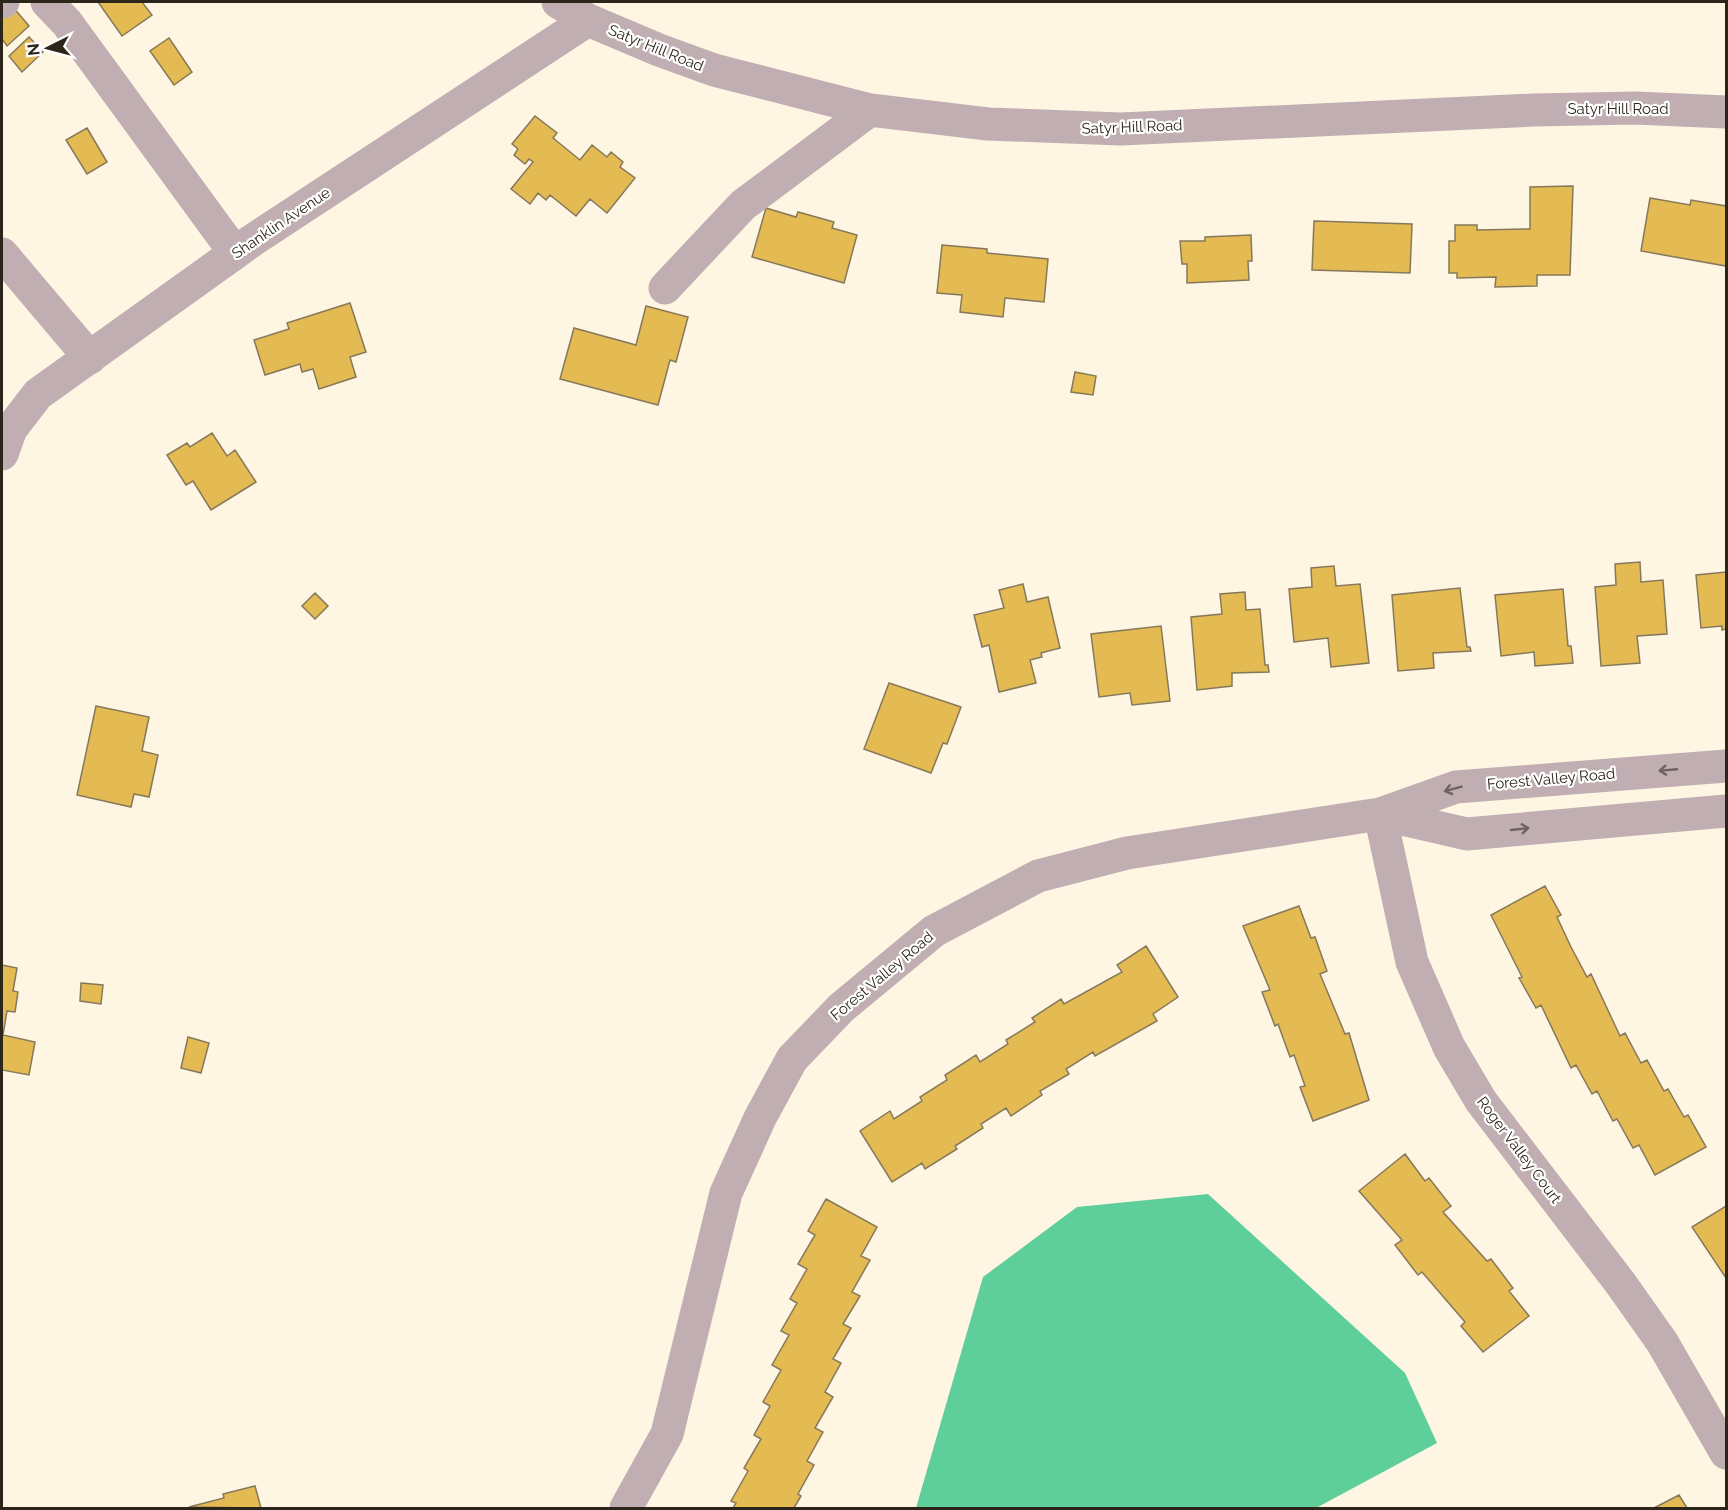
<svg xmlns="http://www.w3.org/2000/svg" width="1728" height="1510" font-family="Raleway,sans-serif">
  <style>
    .forest { fill: #5ecf9a }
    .building { fill: #e4ba53; stroke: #86795b; stroke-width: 1.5 }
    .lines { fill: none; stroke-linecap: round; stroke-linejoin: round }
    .minor { stroke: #c0aeb2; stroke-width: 33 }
    .oneway { stroke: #6f635e }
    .labels { text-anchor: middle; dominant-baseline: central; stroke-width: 4.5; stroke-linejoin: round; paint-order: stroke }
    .street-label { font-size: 15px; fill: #2c261a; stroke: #fff }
  </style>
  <rect width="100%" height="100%" fill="#fef5e2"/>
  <path class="forest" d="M1208,1194L1405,1373L1437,1443L1316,1508H916L983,1277L1077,1207Z"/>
  <path class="building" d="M98,2H142L152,15L122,36Z
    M12,6L29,26L7,46L2,39V15Z
    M29,37L43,52L22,72L9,56Z
    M169,38L192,72L174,85L150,51Z
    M535,116L557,133L553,138L580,160L592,145L607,157L611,152L623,162L620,167L635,178L607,213L590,199L576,216L550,195L546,200L538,193L530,204L511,189L533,162L529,159L525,164L514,155L518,149L512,144Z
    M87,128L107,162L87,174L66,140Z
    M1573,186L1570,275H1537V286L1495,287L1496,277L1457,278V273H1449V241H1455V225H1477V230L1530,229V187Z
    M1650,198L1690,205L1691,200L1726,206V266L1641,251Z
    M766,208L796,217L798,212L834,222L832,228L857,235L844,283L752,257Z
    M1314,221L1412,224L1410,273L1312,270Z
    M1251,235L1252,261H1248L1249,280L1187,283V264H1182L1180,241H1205V237Z
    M942,245L987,249V253L1048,259L1044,302L1005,298L1003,317L960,312L962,295L937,293Z
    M350,303L366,352L350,357L356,377L319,389L313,369L302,372L300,364L265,375L254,340L289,329L287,323Z
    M646,306L688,317L676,362L670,360L658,405L560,379L574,328L636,345Z
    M1075,372L1096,376L1093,395L1071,392Z
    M212,433L227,456L235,450L256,482L211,510L193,481L186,485L167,455L187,443L190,447Z
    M1640,562L1641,582L1663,580L1667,634L1637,636L1640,663L1601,666L1595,587L1616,585L1615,564Z
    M1334,566L1336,586L1360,584L1369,663L1331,667L1328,638L1294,642L1289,589L1312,587L1311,568Z
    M1726,572V629L1722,630V626L1701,628L1696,575Z
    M1023,584L1027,602L1048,597L1060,648L1041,653L1042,657L1030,660L1036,683L999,692L989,645L982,647L974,615L1004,608L999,590Z
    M1460,588L1467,647H1470L1471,651L1433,653L1434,668L1398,671L1392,595Z
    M1563,589L1568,646H1571L1573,663L1535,666L1534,652L1501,656L1495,595Z
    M1245,592L1246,610L1260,609L1265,665H1268L1269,672L1232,673V686L1197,690L1191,617L1222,614L1220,594Z
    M315,593L328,606L315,619L302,606Z
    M1161,626L1170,701L1132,705L1130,693L1099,697L1091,634Z
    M889,683L961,707L947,744L943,743L931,773L864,749Z
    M96,706L149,717L142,751L158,755L149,797L134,794L131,807L77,795Z
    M1545,886L1561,915L1557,917L1571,947L1587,977L1591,974L1620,1036L1625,1033L1641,1063L1647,1060L1664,1091L1668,1089L1684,1117L1688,1115L1706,1147L1655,1175L1639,1145L1633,1148L1617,1119L1613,1121L1597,1091L1592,1094L1576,1065L1571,1068L1541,1005L1536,1008L1519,978L1522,977L1491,915Z
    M1299,906L1311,938L1315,937L1327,971L1320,974L1345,1034L1349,1033L1369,1100L1313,1121L1300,1087L1305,1086L1294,1055L1290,1057L1278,1024L1275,1026L1262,992L1270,990L1243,926Z
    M1146,946L1178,997L1153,1014L1157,1021L1095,1056L1093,1052L1066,1069L1069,1074L1040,1091L1042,1095L1011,1116L1006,1108L981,1124L983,1128L955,1146L957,1149L925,1169L922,1163L892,1182L860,1131L890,1111L894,1119L922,1101L920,1097L947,1080L945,1075L976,1055L980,1062L1008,1044L1006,1040L1035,1022L1032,1018L1061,999L1064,1004L1122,972L1117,965Z
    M2,965L17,968L13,991L18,992L15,1012L7,1011L3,1035L35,1042L29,1075L2,1070Z
    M81,983L103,985L101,1004L80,1001Z
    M188,1037L209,1043L201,1073L181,1068Z
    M1405,1154L1425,1181L1429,1178L1451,1206L1443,1212L1487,1261L1491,1259L1513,1288L1509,1291L1529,1316L1483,1352L1461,1326L1465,1322L1422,1272L1418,1275L1395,1245L1402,1240L1359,1191Z
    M826,1199L877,1227L861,1256L870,1260L852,1292L860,1296L843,1324L851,1328L833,1359L841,1363L825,1392L833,1397L815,1428L823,1432L807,1461L814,1465L798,1494L801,1496L794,1508H733L736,1503L731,1501L748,1471L744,1468L761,1439L754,1435L770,1406L763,1402L781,1370L772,1365L789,1335L781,1331L797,1303L790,1299L807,1269L798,1264L815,1235L808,1231Z
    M1726,1206V1278L1692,1227Z
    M255,1486L261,1508L189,1507L224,1498L223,1494Z
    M1679,1495L1687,1508H1654Z"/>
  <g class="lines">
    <path class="minor" d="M2,2H3
      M47,2L67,23L235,253
      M558,2L588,20L659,50L714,70L870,110L988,124L1121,129L1534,110L1635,108L1726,112
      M2,254L90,358
      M665,288L743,205L870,110
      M2,454L11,429L38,394L253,240L588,20
      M1380,814L1412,962L1449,1047L1481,1101L1621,1284L1662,1342L1726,1453
      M1380,814L1467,834L1726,811
      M626,1508L667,1434L726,1193L760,1118L792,1059L841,1008L934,931L1038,876L1127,853L1380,814L1456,787L1726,766"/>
  </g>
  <defs><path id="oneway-shaft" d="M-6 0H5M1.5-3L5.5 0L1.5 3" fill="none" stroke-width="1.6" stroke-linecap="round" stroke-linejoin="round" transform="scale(1.5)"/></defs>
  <g class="oneway">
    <use href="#oneway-shaft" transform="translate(1668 770) rotate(175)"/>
    <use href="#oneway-shaft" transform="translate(1453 789) rotate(165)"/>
    <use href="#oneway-shaft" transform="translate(1520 829) rotate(-6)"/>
  </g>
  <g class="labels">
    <g class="street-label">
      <text transform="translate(656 48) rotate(22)">Satyr Hill Road</text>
      <text x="1618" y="109">Satyr Hill Road</text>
      <text transform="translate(1132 127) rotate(-2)">Satyr Hill Road</text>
      <text transform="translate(281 223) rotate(-34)">Shanklin Avenue</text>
      <text transform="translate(1551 779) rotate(-5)">Forest Valley Road</text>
      <text transform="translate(882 976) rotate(-40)">Forest Valley Road</text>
      <text transform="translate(1519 1150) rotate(53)">Roger Valley Court</text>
    </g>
  </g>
  <rect width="1728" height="1510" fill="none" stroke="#2c261a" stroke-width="6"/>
  <g transform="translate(48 48) rotate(264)" stroke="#ffffff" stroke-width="4.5" paint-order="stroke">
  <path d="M0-4.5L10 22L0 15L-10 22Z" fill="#2c261a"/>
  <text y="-9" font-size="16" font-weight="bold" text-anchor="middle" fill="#2c261a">N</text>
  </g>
</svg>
